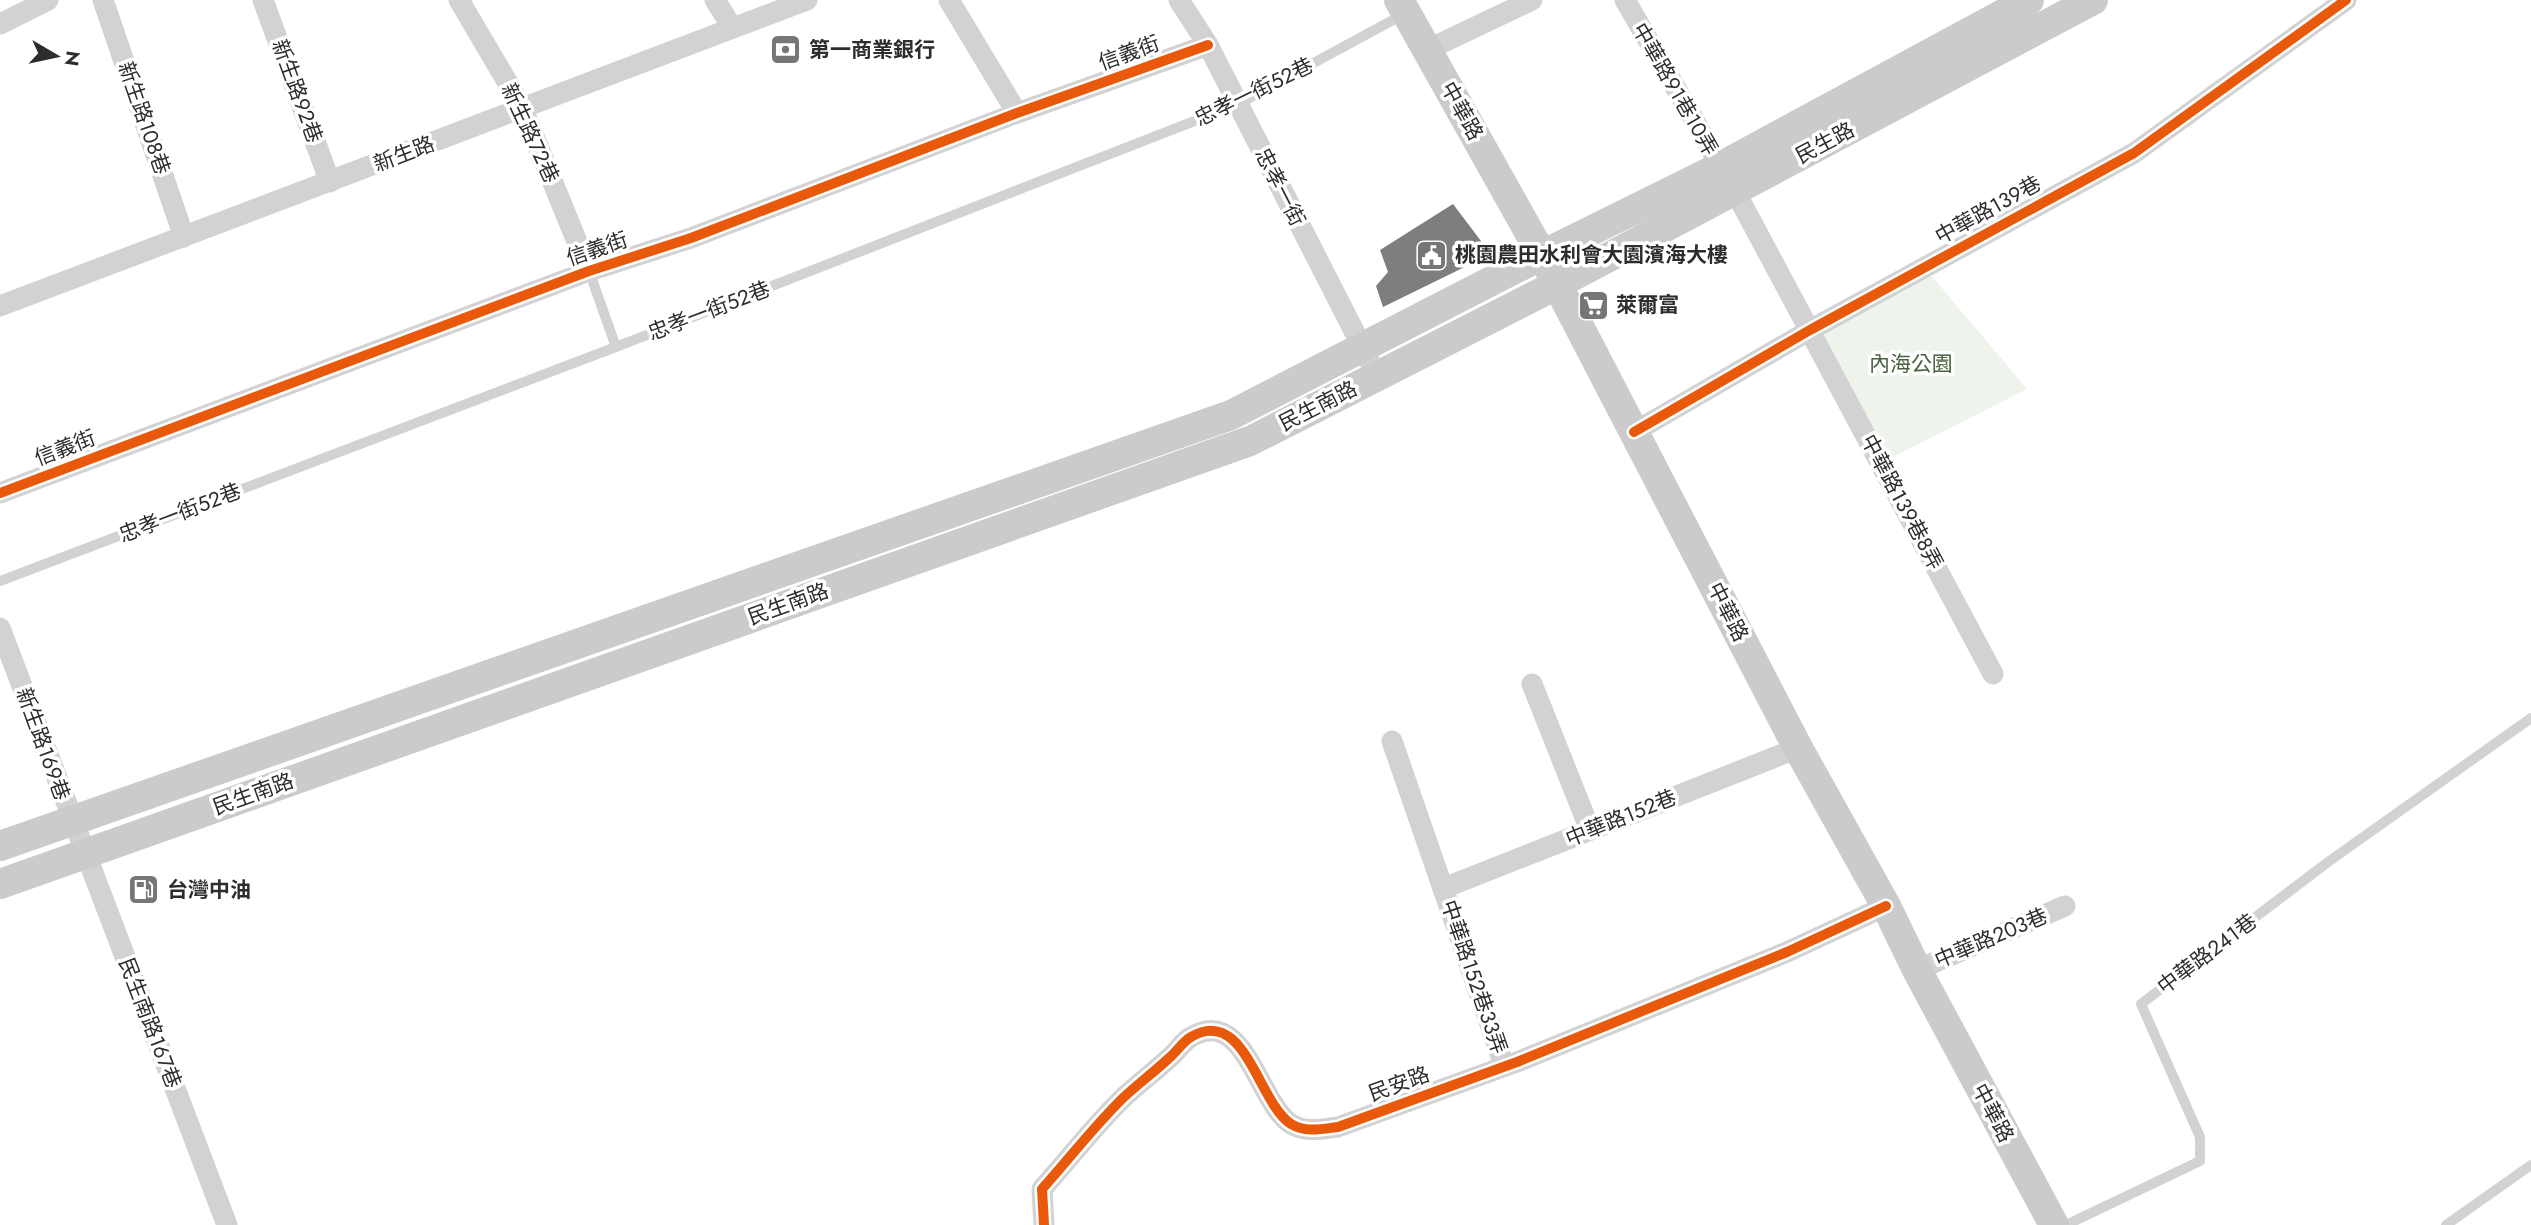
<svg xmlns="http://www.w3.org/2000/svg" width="2531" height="1225" font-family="Jost,'Noto Sans TC',sans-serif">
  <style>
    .green { fill: #eef3ec }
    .building { fill: #7e7e7e }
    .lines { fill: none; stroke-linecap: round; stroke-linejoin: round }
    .lane { stroke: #d2d2d2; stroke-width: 10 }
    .street { stroke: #d2d2d2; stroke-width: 21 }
    .secondary { stroke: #cbcbcb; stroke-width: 30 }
    .cycleway-casing { stroke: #fff; stroke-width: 15 }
    .cycleway { stroke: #e8590c; stroke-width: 10 }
    .labels { text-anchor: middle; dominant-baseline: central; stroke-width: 7; stroke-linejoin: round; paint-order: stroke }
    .poi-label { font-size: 21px; font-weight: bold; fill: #2d2d2d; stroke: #fff; text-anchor: start }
    .street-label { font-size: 21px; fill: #2d2d2d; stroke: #fff }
    .park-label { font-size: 21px; fill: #4a6240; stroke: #fff }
  </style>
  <rect width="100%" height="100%" fill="#fff"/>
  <path class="green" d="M1924,267L2027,389L1881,463L1810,330Z"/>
  <path class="building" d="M1453,204L1484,245L1481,259L1383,307L1376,286L1388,272L1380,250Z"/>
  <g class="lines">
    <path class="lane" d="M589,271L616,347
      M0,581L616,347L1238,104L1404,14
      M2066,1225L2200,1161V1137L2141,1004L2328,862L2531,718
      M2446,1225L2531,1165"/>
    <path class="street" d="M103,0L184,237
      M263,0L330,182
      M459,0L522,107L589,271
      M715,0L732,27
      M949,0L1017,113
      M1179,0L1208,45L1377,376
      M1625,0L1735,191L1993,674
      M0,24L48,0
      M1427,50L1532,0
      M0,306L807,0
      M1634,432L1810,330L2134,153L2346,0
      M0,493L589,271L691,238L1017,113L1208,45
      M0,628L227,1225
      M1532,684L1590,830
      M1392,741L1504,1065
      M1444,888L1798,748
      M1917,970L2065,906
      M1044,1225L1042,1189C1069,1159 1095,1125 1124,1097C1138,1084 1154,1072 1168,1059C1176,1053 1183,1041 1191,1037C1245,1005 1258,1103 1291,1124C1306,1133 1322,1129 1338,1127L1517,1062L1787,952L1886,906"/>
    <path class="secondary" d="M1399,0L1542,255L1798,748L1886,906L1917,970L2054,1225
      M0,846L1231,415L1542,255L1720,167L2029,0
      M0,884L1250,441L1558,284L2093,0"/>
    <defs>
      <path id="cycleway" d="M1634,432L1810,330L2134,153L2346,0
        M0,493L589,271L691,238L1017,113L1208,45
        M1044,1225L1042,1189C1069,1159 1095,1125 1124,1097C1138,1084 1154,1072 1168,1059C1176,1053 1183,1041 1191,1037C1245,1005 1258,1103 1291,1124C1306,1133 1322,1129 1338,1127L1517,1062L1787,952L1886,906"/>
    </defs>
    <use href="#cycleway" class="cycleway-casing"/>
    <use href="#cycleway" class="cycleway"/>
  </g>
  <defs>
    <symbol id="bank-square" viewBox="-11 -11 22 22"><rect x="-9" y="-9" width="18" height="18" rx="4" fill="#767676" stroke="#fff"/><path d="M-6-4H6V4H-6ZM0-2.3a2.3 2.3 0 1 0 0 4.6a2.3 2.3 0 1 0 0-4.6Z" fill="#fff"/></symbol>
    <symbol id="civic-square" viewBox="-11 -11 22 22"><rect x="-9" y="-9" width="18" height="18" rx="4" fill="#767676" stroke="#fff"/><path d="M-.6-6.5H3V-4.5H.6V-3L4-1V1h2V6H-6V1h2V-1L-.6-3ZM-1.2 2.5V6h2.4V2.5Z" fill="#fff"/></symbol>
    <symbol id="supermarket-square" viewBox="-11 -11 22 22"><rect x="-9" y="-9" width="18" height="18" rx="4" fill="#767676" stroke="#fff"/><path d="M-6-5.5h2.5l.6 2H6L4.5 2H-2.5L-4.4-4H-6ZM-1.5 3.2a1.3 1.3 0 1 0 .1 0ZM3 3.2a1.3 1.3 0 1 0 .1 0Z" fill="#fff"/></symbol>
    <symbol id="fuel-square" viewBox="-11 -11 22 22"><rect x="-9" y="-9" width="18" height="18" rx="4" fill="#767676" stroke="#fff"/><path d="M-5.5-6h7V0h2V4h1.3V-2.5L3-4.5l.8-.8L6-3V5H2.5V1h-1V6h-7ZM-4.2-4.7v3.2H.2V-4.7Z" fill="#fff"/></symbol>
  </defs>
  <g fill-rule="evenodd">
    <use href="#bank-square" x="768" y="32" width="35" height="35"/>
    <use href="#civic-square" x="1414" y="238" width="35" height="35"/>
    <use href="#supermarket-square" x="1576" y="288" width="35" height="35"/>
    <use href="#fuel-square" x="126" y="872" width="35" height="35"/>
  </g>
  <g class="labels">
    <g class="poi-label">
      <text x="809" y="50">第一商業銀行</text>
      <text x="1455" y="255">桃園農田水利會大園濱海大樓</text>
      <text x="1616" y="305">萊爾富</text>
      <text x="167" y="890">台灣中油</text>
    </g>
    <g class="street-label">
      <text transform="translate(1129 53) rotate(-20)">信義街</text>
      <text transform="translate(1675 89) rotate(60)">中華路91巷10弄</text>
      <text transform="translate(297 91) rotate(70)">新生路92巷</text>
      <text transform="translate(1254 92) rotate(-26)">忠孝一街52巷</text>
      <text transform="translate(1462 111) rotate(61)">中華路</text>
      <text transform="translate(144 118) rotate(71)">新生路108巷</text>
      <text transform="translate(530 133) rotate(65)">新生路72巷</text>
      <text transform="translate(1825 143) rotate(-28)">民生路</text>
      <text transform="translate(404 154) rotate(-21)">新生路</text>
      <text transform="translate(1280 187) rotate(63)">忠孝一街</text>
      <text transform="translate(1988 210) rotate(-29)">中華路139巷</text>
      <text transform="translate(597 249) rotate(-19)">信義街</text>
      <text transform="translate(709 311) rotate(-21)">忠孝一街52巷</text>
      <text transform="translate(1318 406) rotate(-27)">民生南路</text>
      <text transform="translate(65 448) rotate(-21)">信義街</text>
      <text transform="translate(1902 502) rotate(62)">中華路139巷8弄</text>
      <text transform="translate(180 513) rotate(-21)">忠孝一街52巷</text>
      <text transform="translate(788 604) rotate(-20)">民生南路</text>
      <text transform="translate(1728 612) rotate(63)">中華路</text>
      <text transform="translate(43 744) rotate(70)">新生路169巷</text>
      <text transform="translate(253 794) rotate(-20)">民生南路</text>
      <text transform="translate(1621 818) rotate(-22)">中華路152巷</text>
      <text transform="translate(1991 938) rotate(-23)">中華路203巷</text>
      <text transform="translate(2207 954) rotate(-37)">中華路241巷</text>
      <text transform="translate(1474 977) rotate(71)">中華路152巷33弄</text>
      <text transform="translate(150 1023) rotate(69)">民生南路167巷</text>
      <text transform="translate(1399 1084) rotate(-20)">民安路</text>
      <text transform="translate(1993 1113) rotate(62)">中華路</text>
    </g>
    <g class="park-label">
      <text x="1911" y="364">內海公園</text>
    </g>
  </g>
  <g transform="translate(56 56) rotate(99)" stroke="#ffffff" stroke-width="5" paint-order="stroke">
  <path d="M0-5L12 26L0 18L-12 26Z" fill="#2d2d2d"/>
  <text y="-10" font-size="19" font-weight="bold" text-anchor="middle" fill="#2d2d2d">N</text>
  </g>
</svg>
